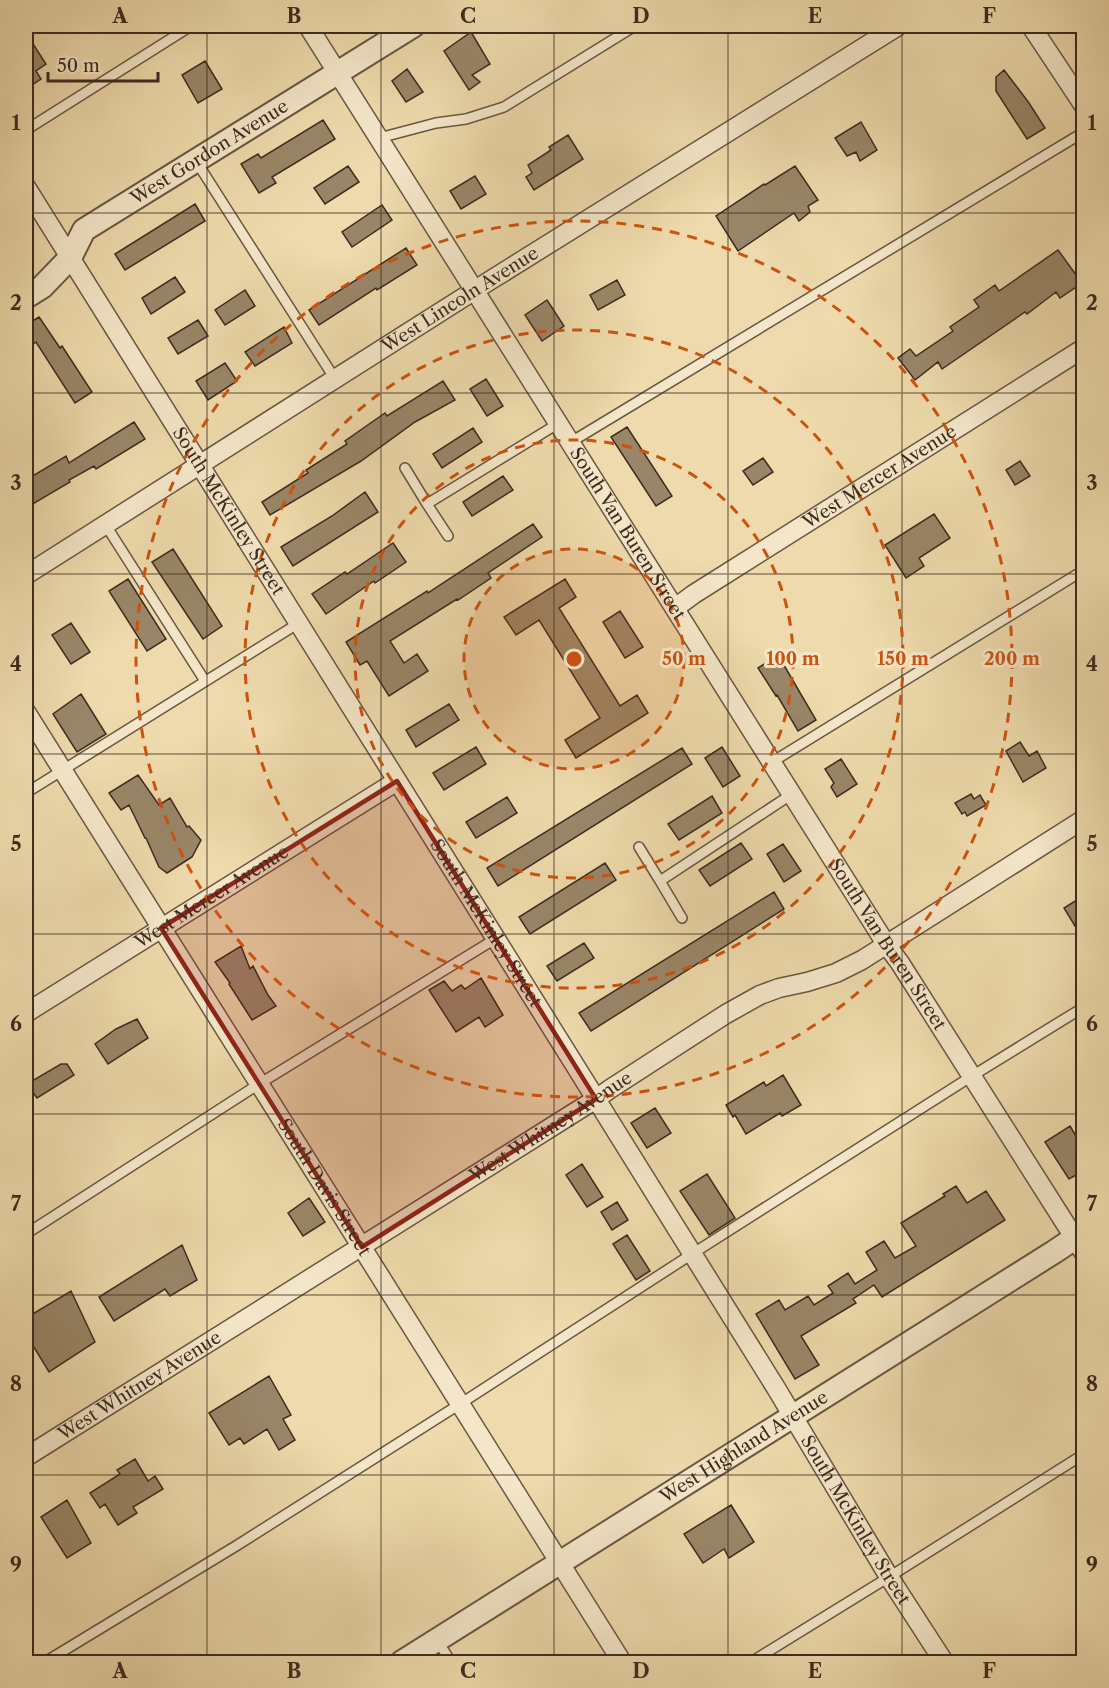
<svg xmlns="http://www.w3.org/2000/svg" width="1109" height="1688" font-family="'Libre Caslon Text',serif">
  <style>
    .building { fill: #998668; stroke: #3d2b1f; stroke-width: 1.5 }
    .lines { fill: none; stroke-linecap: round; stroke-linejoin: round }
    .service-casing { stroke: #695742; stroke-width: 12 }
    .minor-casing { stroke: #695742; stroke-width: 21 }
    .tertiary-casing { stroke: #695742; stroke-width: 26 }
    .service { stroke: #f4e7c9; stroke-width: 9 }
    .minor { stroke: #f4e7c9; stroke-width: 18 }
    .tertiary { stroke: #f4e7c9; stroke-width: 22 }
    .marked { fill: #8f2418; fill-opacity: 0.2; stroke: #8f2418; stroke-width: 4.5; stroke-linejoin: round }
    .grid { fill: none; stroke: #3d2b1f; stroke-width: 1.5; stroke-opacity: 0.55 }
    .ring { fill: none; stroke: #ce520f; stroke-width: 3; stroke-dasharray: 10 8 }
    .labels { text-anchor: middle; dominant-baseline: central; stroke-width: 6; stroke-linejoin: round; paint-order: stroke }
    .street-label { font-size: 18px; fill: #3d2b1f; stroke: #f4e7c9 }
    .centre { fill: #ce520f; stroke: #f4e7c9; stroke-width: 3 }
    .ring-label { font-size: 18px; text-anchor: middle; font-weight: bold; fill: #ce520f; stroke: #f4e7c9; stroke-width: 6; stroke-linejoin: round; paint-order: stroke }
    .neatline { fill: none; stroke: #3d2b1f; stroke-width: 2 }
    .grid-label { font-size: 20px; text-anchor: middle; font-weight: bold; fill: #3d2b1f }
  </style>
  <rect width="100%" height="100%" fill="#eedaac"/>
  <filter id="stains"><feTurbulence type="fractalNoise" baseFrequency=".00333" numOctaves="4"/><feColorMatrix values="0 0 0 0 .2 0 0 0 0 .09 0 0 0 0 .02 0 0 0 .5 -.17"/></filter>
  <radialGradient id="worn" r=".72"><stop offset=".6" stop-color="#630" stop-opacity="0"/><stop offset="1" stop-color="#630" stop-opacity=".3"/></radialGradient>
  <path class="building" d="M471,32L490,64L472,75L480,82L469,90L444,51Z
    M26,33L46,64L36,71L41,79L26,89Z
    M205,61L222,89L198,103L182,75Z
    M407,69L423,92L406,102L392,81Z
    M1004,70L1029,103L1045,128L1027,139L996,91V77Z
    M323,120L335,139L272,177L276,183L259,193L241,164L258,154L261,158Z
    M861,122L877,150L860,161L856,152L847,156L835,138Z
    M568,135L583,159L534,190L526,177L532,173L528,165L551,150L549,147Z
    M348,166L359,182L325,204L314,188Z
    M795,166L818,200L808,206L810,212L799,221L794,213L738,251L716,216L764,184L765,185Z
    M475,176L486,194L461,209L450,191Z
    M195,204L205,221L125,270L115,254Z
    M382,205L392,220L352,247L342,232Z
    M406,248L417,265L377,290L376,288L319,325L309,310Z
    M1058,250L1082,283L1060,298L1056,292L1027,314L1025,312L942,369L938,362L915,380L898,358L910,349L916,356L953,331L950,327L979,307L974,300L995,285L999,291Z
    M175,277L185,292L151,314L142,298Z
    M617,280L625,295L598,310L590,295Z
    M245,290L255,306L225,325L215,310Z
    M547,300L564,326L542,341L525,315Z
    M39,317L60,348L62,346L92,392L75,403L36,342L26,349V325Z
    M198,320L208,336L178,354L168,338Z
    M284,327L292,343L255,366L245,352Z
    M225,363L237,381L208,400L196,381Z
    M486,379L503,406L487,416L470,389Z
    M443,381L455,400L415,422L361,461L270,515L262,502L308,473L306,470L347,444L345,441L385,413L387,416Z
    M134,422L145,439L96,469L94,466L69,480L70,482L26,508V480L66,456L69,463Z
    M627,427L672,496L656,506L611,437Z
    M473,428L482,442L442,468L433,454Z
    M763,458L773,472L753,485L743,471Z
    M1020,461L1030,476L1015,485L1006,470Z
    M503,476L513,490L472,516L463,502Z
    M365,492L378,512L293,566L281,547L332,516Z
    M934,514L950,538L919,558L924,566L906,578L885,545Z
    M533,524L542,537L488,573L491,578L458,600L457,599L390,641L404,663L417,654L428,671L389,696L367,661L360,665L346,642L427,591L428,593Z
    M393,543L406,562L375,583L374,581L326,614L312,594L345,572L347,574Z
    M173,549L222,626L203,639L152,562Z
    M128,579L166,639L147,651L109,591Z
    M565,579L576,597L559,608L620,706L637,695L648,713L576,758L565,740L600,718L539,620L516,635L504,617Z
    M620,611L643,647L625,658L603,622Z
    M71,623L90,652L71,664L52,635Z
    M778,655L816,720L798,731L777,695L776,696L758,668Z
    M81,694L106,734L77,752L53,714Z
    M449,704L459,720L416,747L406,730Z
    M1020,742L1029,756L1037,751L1046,768L1023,782L1006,751Z
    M476,747L486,764L444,790L433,773Z
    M722,747L740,776L723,787L705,758Z
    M682,748L692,764L498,886L487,868Z
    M841,759L857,784L837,797L831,787L834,783L825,769Z
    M138,775L159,805L170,798L187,827L189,826L201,840L192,857L167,873L159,867L146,838H145L129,805L121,810L109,793Z
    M971,794L974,799L980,795L986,805L967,816L965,812L962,814L955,803Z
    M712,796L722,813L679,840L668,824Z
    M507,797L517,813L476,838L466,822Z
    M741,843L752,859L710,886L699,870Z
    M783,844L801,871L784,882L767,854Z
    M605,863L616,880L530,934L519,917Z
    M774,892L784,909L591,1031L579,1013Z
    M1083,896V939L1064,908Z
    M584,943L594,958L557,981L547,966Z
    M241,946L250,969L253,966L268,995L276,1006L252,1020L229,984L230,983L215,962Z
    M481,978L503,1015L485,1027L479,1017L456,1032L429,990L444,981L452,991L461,985L465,989Z
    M137,1019L148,1038L108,1064L95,1044L116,1029Z
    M61,1064H67L74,1075L37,1098L27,1084Z
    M783,1075L801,1105L782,1116L780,1113L746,1134L735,1115L733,1117L726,1105L764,1082L766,1086Z
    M655,1108L671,1133L647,1148L631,1123Z
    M1070,1126L1083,1148V1171L1069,1179L1045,1142Z
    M582,1164L603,1197L587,1207L566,1175Z
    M707,1174L735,1218L709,1235L680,1191Z
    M956,1186L967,1203L986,1191L1005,1220L882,1297L874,1285L853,1299L856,1303L801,1336L819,1365L795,1379L756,1314L779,1300L785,1310L808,1296L814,1305L833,1293L828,1286L848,1273L855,1284L877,1270L866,1252L884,1241L895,1258L916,1246L901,1223L945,1196L943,1194Z
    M309,1198L325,1222L303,1236L288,1213Z
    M617,1202L628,1220L612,1230L601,1212Z
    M627,1235L650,1271L636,1280L613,1244Z
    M182,1245L197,1280L170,1296L165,1289L114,1321L99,1297Z
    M71,1291L95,1342L49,1372L26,1334V1318Z
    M269,1376L291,1415L283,1419L295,1440L279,1450L267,1429L244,1444L240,1438L229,1445L209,1413Z
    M135,1459L148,1481L155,1476L163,1489L133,1507L137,1513L118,1525L105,1504L100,1508L90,1493L120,1474L117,1470Z
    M67,1500L91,1543L67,1558L41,1517Z
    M731,1505L754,1542L729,1558L724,1549L703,1563L684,1534Z"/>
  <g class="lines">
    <defs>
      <path id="service" d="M26,130L191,26
        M379,138L436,123L466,119L504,107L635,26
        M196,161L335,379
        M571,442L1084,132
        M405,468L427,504
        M105,524L205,681
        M448,536L427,504L559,423
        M772,762L1084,570
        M26,793L299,623
        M639,847L660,881
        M682,918L660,881L792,794
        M26,1234L259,1084L495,939
        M437,1640L451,1662
        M45,1662L236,1546L460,1404L692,1254L972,1076L1084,1007
        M751,1662L889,1577L1084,1454"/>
      <g id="minor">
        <path id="s1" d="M308,26L886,944L900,963L1084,1253"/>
        <path d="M1031,26L1084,106"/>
        <path id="s2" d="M26,187L596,1099L776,1388L889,1577L944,1662"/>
        <path id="s3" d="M26,575L494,278L898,26"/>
        <path id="s4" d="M675,608L694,594L1084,348"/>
        <path id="s5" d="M26,712L622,1662"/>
        <path id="s6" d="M26,1013L397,781"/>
        <path id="s7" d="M26,1457L596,1099L610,1089L726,1014L760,995L779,988L807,982L836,973L862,960L1084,819"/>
      </g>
      <g id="tertiary">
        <path id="s8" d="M26,297L42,287L70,258L84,230L413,26"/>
        <path id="s9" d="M402,1662L1054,1252L1084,1232"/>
      </g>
    </defs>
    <use href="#service" class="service-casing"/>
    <use href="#minor" class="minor-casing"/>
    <use href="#tertiary" class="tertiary-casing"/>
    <use href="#service" class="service"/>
    <use href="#minor" class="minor"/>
    <use href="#tertiary" class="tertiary"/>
  </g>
  <path class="marked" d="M397,781L596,1099L362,1247L161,928Z"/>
  <path class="grid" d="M207,26V1662M381,26V1662M554,26V1662M728,26V1662M902,26V1662M26,213H1084M26,393H1084M26,574H1084M26,754H1084M26,934H1084M26,1114H1084M26,1295H1084M26,1475H1084"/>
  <circle cx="574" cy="659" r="110" fill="#ce520f" fill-opacity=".12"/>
  <g class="ring">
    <circle cx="574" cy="659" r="110"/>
    <circle cx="574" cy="659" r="219"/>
    <circle cx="574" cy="659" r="329"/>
    <circle cx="574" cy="659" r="438"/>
  </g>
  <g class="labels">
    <g class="street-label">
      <text stroke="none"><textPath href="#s8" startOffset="238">West Gordon Avenue</textPath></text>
      <text stroke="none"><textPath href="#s3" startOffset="514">West Lincoln Avenue</textPath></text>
      <text stroke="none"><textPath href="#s4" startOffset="243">West Mercer Avenue</textPath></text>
      <text stroke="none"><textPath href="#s2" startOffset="382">South McKinley Street</textPath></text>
      <text stroke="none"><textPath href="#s1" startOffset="600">South Van Buren Street</textPath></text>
      <text stroke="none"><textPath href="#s6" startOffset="219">West Mercer Avenue</textPath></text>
      <text stroke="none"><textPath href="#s2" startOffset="868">South McKinley Street</textPath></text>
      <text stroke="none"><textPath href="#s1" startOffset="1086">South Van Buren Street</textPath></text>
      <text stroke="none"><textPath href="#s7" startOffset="620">West Whitney Avenue</textPath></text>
      <text stroke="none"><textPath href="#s5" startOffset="561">South Davis Street</textPath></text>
      <text stroke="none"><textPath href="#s7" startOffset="134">West Whitney Avenue</textPath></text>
      <text stroke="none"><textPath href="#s9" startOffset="404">West Highland Avenue</textPath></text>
      <text stroke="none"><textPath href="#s2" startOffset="1570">South McKinley Street</textPath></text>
    </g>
  </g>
  <circle cx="574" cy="659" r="9" class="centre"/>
  <g class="ring-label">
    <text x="684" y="665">50 m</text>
    <text x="793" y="665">100 m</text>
    <text x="903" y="665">150 m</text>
    <text x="1012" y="665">200 m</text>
  </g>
  <rect width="1109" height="1688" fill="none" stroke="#eedaac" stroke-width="66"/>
  <path d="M48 72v9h110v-9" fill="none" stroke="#3d2b1f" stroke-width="3"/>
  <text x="57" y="72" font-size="18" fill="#3d2b1f" stroke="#f4e7c9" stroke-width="4.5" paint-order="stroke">50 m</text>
  <rect x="33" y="33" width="1043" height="1622" class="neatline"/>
  <g class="grid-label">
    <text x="120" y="23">A</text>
    <text x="294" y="23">B</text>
    <text x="468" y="23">C</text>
    <text x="641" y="23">D</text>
    <text x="815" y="23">E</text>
    <text x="989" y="23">F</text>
    <text x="16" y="130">1</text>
    <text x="1092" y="130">1</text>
    <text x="16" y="310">2</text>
    <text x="1092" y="310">2</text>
    <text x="16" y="490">3</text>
    <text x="1092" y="490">3</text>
    <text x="16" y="671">4</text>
    <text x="1092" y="671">4</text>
    <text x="16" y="851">5</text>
    <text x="1092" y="851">5</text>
    <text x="16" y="1031">6</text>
    <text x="1092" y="1031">6</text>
    <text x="16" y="1211">7</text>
    <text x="1092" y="1211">7</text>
    <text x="16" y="1391">8</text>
    <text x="1092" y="1391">8</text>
    <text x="16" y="1572">9</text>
    <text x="1092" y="1572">9</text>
    <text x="120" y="1678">A</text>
    <text x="294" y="1678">B</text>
    <text x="468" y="1678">C</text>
    <text x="641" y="1678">D</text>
    <text x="815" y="1678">E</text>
    <text x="989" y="1678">F</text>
  </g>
  <rect width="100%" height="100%" filter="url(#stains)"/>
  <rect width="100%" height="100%" fill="url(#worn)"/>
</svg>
